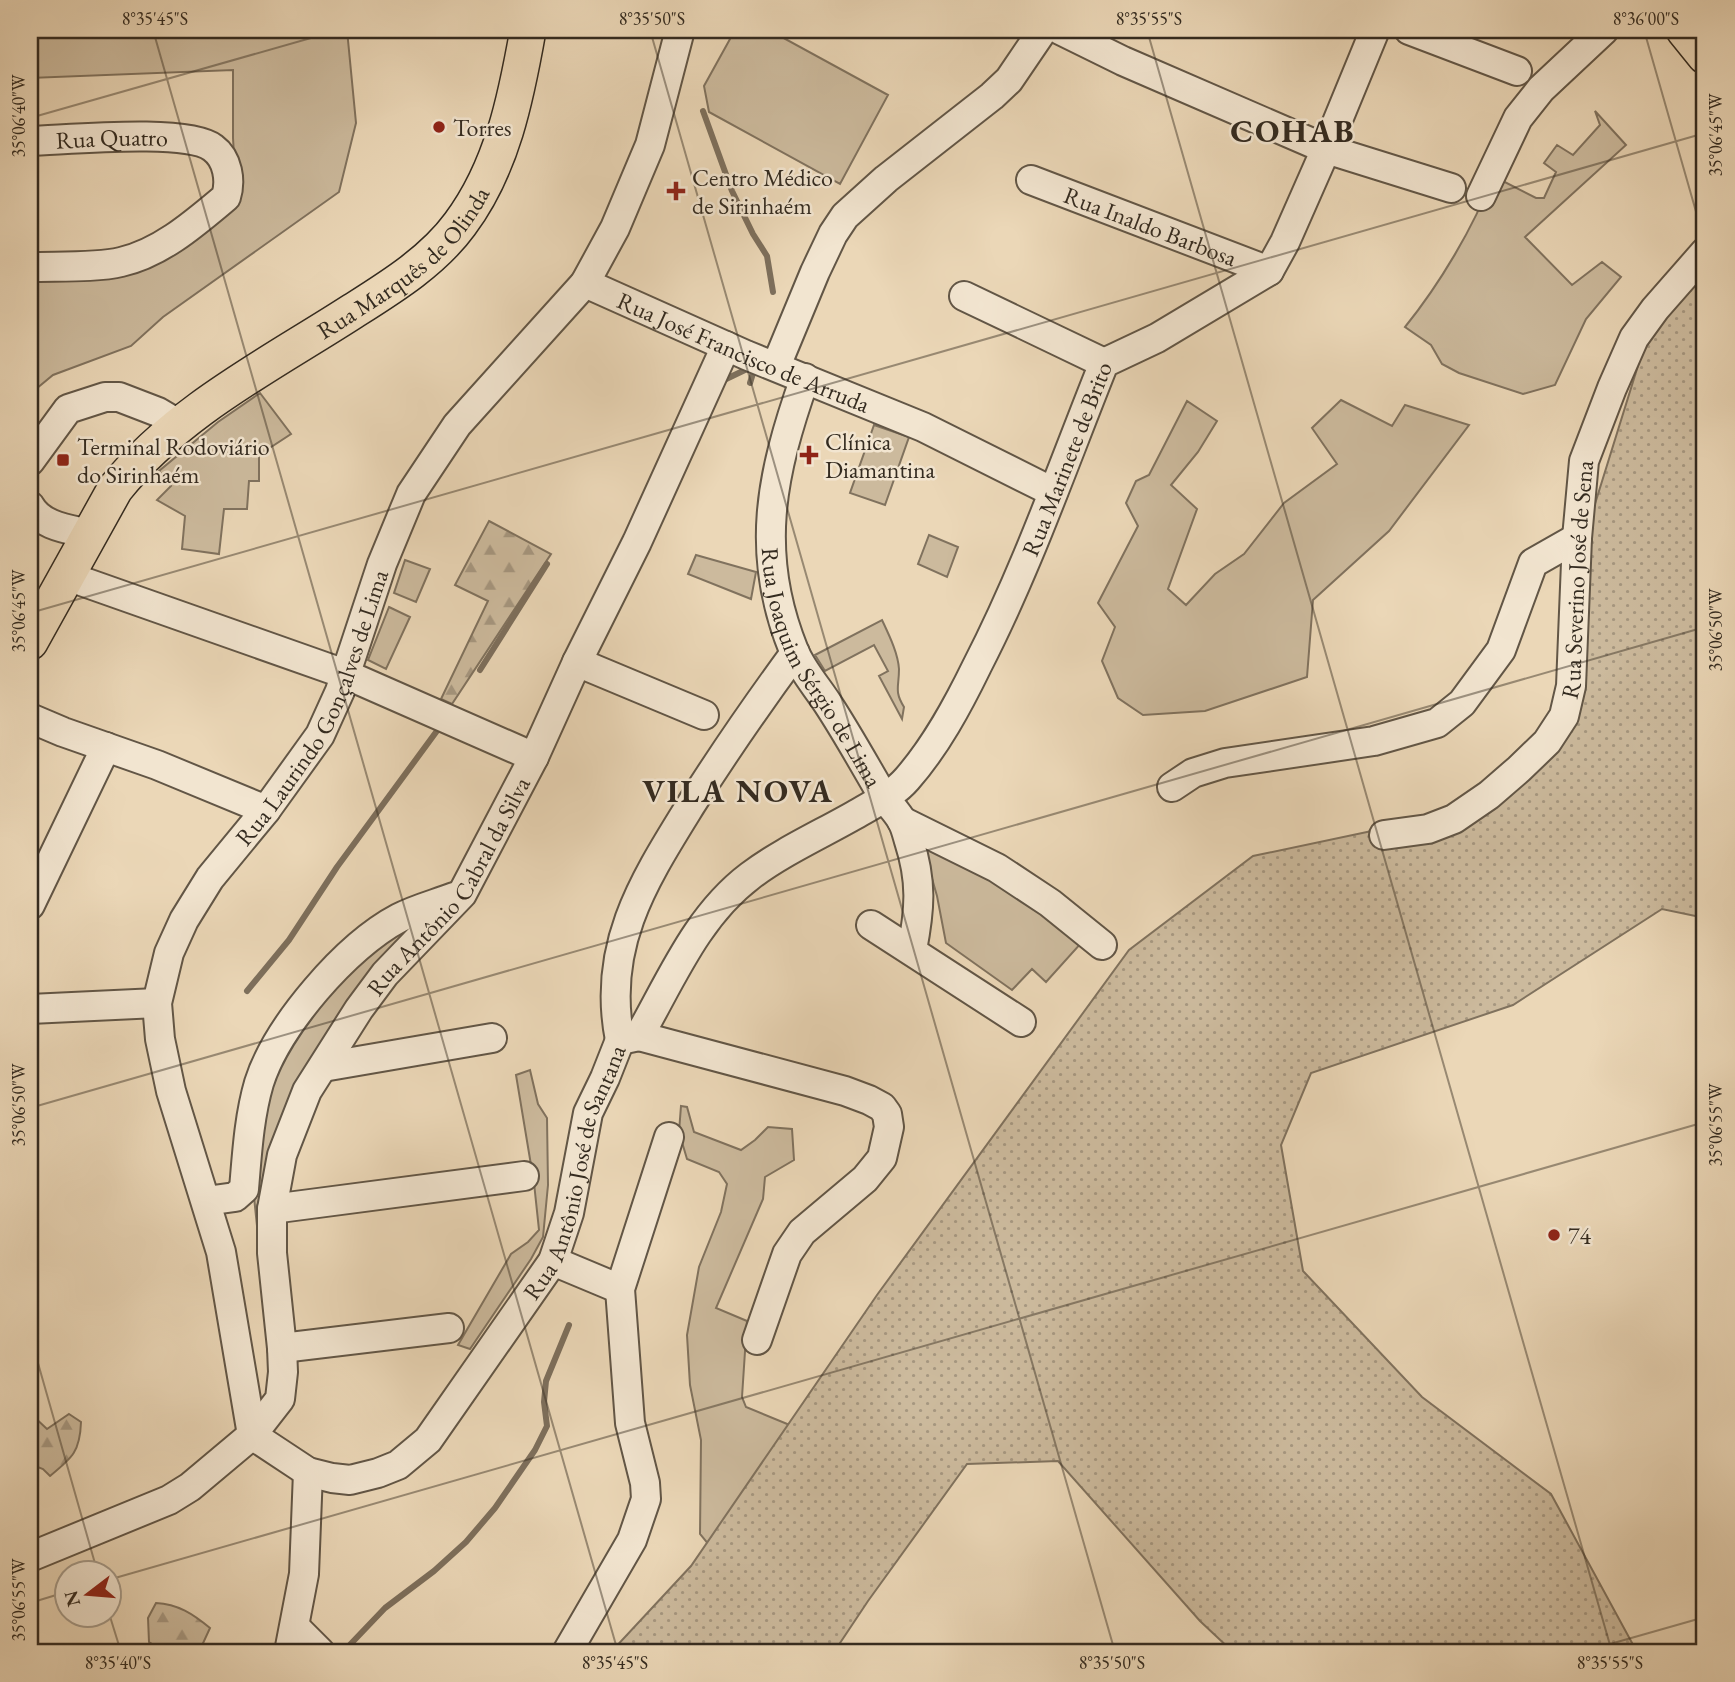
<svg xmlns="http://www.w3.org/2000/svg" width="1735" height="1682" font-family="'EB Garamond',serif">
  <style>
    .green { fill: #ccba9d; stroke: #80725e; stroke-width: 2 }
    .forest { fill: url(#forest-firs); stroke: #80725e; stroke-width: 2 }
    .park { fill: url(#park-dots); stroke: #80725e; stroke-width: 2 }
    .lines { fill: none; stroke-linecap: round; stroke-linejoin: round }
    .stream { stroke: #7d6f5c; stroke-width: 6 }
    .minor-casing { stroke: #625646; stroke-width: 32 }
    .major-casing { stroke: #342b20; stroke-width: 38 }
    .minor { stroke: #f2e5d0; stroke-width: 28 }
    .major { stroke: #ebd7b7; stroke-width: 35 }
    .ticks { fill: none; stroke: #342b20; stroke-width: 2; stroke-opacity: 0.45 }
    .poi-dot { fill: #8f2418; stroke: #f2e5d0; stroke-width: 2.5 }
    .labels { text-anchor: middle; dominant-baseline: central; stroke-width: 5; stroke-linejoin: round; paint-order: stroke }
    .poi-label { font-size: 24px; fill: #342b20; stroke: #f2e5d0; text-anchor: start }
    .street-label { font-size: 24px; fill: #342b20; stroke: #f2e5d0 }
    .district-label { font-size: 32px; font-weight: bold; letter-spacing: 2px; fill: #342b20; stroke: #f2e5d0 }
    .neatline { fill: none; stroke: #342b20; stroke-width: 2.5 }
    .ticks-label { font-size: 18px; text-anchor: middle; fill: #342b20 }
  </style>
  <defs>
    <pattern id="forest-firs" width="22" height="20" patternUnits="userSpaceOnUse" patternTransform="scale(1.75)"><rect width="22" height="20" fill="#ccba9d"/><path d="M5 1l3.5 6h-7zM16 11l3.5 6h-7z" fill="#a69780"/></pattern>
    <pattern id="park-dots" width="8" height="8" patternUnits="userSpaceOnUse" patternTransform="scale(1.75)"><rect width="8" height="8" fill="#ccba9d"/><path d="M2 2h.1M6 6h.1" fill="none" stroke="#a69780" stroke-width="1.8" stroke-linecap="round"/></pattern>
  </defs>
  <rect width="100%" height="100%" fill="#ebd7b7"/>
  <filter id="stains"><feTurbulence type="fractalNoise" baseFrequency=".00286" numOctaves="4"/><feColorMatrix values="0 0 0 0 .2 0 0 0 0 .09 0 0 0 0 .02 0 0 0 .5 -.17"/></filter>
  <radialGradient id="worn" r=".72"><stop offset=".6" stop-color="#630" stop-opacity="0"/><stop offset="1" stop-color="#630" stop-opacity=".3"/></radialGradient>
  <path class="green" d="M30,30H347L356,123L339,192L163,317L131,346L53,375L30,394V275L118,271L236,190L233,138V70L30,78Z
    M735,30H769L888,95L840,184L709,112L704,86Z
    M1595,111L1626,145L1525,237L1572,285L1602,262L1621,277L1586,319L1555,385L1523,394L1459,373L1442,364L1431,345L1405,327C1439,285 1474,227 1493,176L1536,198H1544L1556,172L1544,163L1557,145L1573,155L1600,125Z
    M260,393L291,434L259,455V481H249L247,509H224L219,554L182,549L185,516L157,500L171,486L159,471L218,422Z
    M1341,400L1392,426L1405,405L1469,425L1389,531L1313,600L1307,677L1205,711L1143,715L1118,698L1102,661L1115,627L1098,603L1138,526L1126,503L1136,481L1149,475L1187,401L1217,421L1198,452L1171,485L1197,509L1168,589L1186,605L1215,574L1244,554L1284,503L1337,464L1312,428Z
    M874,425L909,437L885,505L850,493Z
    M929,535L958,547L947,577L918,564Z
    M696,555L756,572L751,599L688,574Z
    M405,560L430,569L416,602L394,593Z
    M389,607L410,617L386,669L368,660Z
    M882,620C889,635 898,653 899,669C899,687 894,691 904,707L902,719L879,676L888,671L874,645L825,671L815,655Z
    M919,833L931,838L1083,941L1046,982L1032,969L1012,990L946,943L937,896Z
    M432,915L305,1086L261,1265L253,1187L267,1078L329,985L369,949Z
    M530,1070L538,1104L547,1118L548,1185L543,1237L531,1259L470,1349L458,1345L511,1254L528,1242L539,1230L534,1183L516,1075Z
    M681,1106L687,1107L694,1132L741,1150L755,1140L768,1127L792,1129L794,1160L765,1177L763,1199L716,1308L747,1321L742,1397L746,1407L797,1428L709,1545L700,1534L701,1440L690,1385L687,1335L699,1267L721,1212L727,1184L719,1172L687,1159L679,1132Z"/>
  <path class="forest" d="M489,521L551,554L452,704L441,699L488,601L455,585Z
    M69,1414L81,1422C80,1452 72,1458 50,1476L43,1469L30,1464V1417L32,1415L47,1429Z
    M156,1603C178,1604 193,1614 210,1628L199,1652H165L149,1642L148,1618Z"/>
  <path class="park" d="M1705,265V918L1662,909L1513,1005L1311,1073L1281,1145L1303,1271L1422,1397L1551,1494L1637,1652H1233L1200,1621L1058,1461L967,1464L868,1601L834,1652H611L691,1566L877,1295L1129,950L1253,856L1452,814L1551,742L1585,536L1646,340Z"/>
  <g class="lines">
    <path class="stream" d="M703,111L732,191L753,234L767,256L773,292
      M722,381L747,369L754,370L750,383
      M480,670L547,564
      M247,991L289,940L337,867L442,724
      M343,1652L385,1608L434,1571L466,1542L495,1508L535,1450L547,1426L544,1402L546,1381L569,1325"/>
    <defs>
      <g id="minor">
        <path d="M1060,30L1123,61L1326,149L1451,188"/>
        <path d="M1409,30L1517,71"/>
        <path id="s1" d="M30,141C67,140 187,128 213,148C228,159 231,181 226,197C195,223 161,253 121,262C96,268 57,266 30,267"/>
        <path id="s2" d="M1031,180L1269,271"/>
        <path d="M1481,196L1518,118L1541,89L1604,30"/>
        <path id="s3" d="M585,283L746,355L923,427L1053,492"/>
        <path d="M964,296L1104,363"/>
        <path d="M776,366L815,272L833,234L845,216L886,179L992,96L1009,80L1043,30"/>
        <path id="s4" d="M805,378C771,474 754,553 794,651C802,670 817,687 828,704C847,733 863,762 880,791C886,802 896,810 902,821C905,826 907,834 909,841C922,881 920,909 912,950"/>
        <path d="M30,461L68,409L105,397H119L158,412L180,425"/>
        <path d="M30,506C41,526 68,529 89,534"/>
        <path d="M67,576L345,674L534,757"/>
        <path d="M577,662L704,715"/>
        <path d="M30,718L63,732L157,765L266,810"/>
        <path d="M1172,787L1193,773L1225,763L1374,741L1437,723L1462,703L1501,650L1533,563L1577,538"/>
        <path d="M902,821L997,868L1050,903L1102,945"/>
        <path id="s5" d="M1384,835L1428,829L1454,819L1489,795L1519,769L1547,742L1564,716L1571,686L1577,538L1584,461L1612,388L1634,338L1655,309L1705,252"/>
        <path d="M30,905L106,747"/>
        <path d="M871,925L1021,1022"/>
        <path d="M30,1009L157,1003"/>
        <path d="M639,1036L845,1091L869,1100L882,1107L887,1114L889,1127L882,1158L865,1179L802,1232L787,1254L757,1340"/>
        <path id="s6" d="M620,1040L639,1036C671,980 697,916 750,876C783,851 824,833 860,812C877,802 895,793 907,779C936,746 958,705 977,666C1027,569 1063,465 1104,363L1157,338L1269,271L1285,242L1326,149L1375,30"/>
        <path d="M620,1040C601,945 645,879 692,803C725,751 759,702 795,653"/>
        <path d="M323,1067L492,1038"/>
        <path d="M206,1201L235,1197L244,1189C247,1154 249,1117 259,1083C277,1026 346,946 399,918C416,909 436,904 454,897"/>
        <path d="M272,1209L524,1176"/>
        <path d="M553,1261L620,1289"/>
        <path d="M282,1348L449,1328"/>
        <path id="s7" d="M252,1435L221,1252L171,1091L160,1039L157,1003L169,953L184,920L210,878L266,810L320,735L340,691L382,564L411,494L457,425L585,283L615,228L650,145L680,30"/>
        <path id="s8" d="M252,1435L308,1472L332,1478L350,1480L378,1473L398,1465L428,1440L553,1261L569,1213L588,1113L605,1078L620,1040"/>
        <path id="s9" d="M30,1557L169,1500L190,1487L252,1435L280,1399L283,1372L282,1348L272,1253V1209L282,1155L307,1091L359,1009L385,974L462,894L534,757L577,662L637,542L726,346"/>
        <path d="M295,1627L320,1652"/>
        <path d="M289,1652L304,1574L308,1472"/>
        <path d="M567,1652L632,1540L646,1499L645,1483L630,1423L620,1289L669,1137"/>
      </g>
      <g id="major">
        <path d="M1684,30L1705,56"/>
        <path id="s10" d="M30,642L115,489C177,411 271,364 353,311C391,287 433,261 460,224C502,168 516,98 528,30"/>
      </g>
    </defs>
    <use href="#minor" class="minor-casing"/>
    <use href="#major" class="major-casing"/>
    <use href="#minor" class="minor"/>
    <use href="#major" class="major"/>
  </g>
  <path class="ticks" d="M153,30L618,1652M650,30L1115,1652M1147,30L1612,1652M1644,30L1705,243M30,118L339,30M30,613L1705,133M30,1108L1705,627M30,1335L98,1574M108,1580L1705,1122M30,1603L66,1592M108,1610L121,1652M1582,1652L1705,1617"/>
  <g class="poi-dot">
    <circle cx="439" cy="127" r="7"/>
    <path d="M672.5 180.5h7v7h7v7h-7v7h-7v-7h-7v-7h7z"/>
    <path d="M805.5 444.5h7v7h7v7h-7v7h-7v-7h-7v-7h7z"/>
    <rect x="56" y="453" width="14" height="14" rx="3.5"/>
    <circle cx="1554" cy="1235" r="7"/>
  </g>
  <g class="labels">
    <g class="poi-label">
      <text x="453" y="127">Torres</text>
      <text x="692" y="177">Centro Médico<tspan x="692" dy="28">de Sirinhaém</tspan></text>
      <text x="825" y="441">Clínica<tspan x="825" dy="28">Diamantina</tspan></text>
      <text x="77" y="446">Terminal Rodoviário<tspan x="77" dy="28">do Sirinhaém</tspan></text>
      <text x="1568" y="1235">74</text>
    </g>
    <g class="street-label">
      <text stroke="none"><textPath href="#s1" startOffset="82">Rua Quatro</textPath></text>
      <text stroke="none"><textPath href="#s2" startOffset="128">Rua Inaldo Barbosa</textPath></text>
      <text stroke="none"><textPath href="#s10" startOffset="544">Rua Marquês de Olinda</textPath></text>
      <text stroke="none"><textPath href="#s3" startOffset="173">Rua José Francisco de Arruda</textPath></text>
      <text stroke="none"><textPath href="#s6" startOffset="760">Rua Marinete de Brito</textPath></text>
      <text stroke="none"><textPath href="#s5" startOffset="362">Rua Severino José de Sena</textPath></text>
      <text stroke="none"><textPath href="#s4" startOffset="306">Rua Joaquim Sérgio de Lima</textPath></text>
      <text stroke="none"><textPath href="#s7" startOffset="782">Rua Laurindo Gonçalves de Lima</textPath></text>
      <text stroke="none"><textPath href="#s9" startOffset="866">Rua Antônio Cabral da Silva</textPath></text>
      <text stroke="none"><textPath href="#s8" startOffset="509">Rua Antônio José de Santana</textPath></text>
    </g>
    <g class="district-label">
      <text x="1293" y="131">COHAB</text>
      <text x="738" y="791">VILA NOVA</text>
    </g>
  </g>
  <rect width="1735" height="1682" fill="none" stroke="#ebd7b7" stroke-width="77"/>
  <g transform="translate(88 1594) rotate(254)"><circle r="33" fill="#f2e5d0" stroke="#a69b8a" stroke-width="2"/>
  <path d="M0-5L12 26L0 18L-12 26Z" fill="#8f2418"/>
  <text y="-10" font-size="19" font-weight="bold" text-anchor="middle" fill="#342b20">N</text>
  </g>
  <rect x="38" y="38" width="1658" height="1606" class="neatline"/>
  <g class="ticks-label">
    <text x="155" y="25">8°35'45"S</text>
    <text x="652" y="25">8°35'50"S</text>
    <text x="1149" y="25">8°35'55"S</text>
    <text x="1646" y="25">8°36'00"S</text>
    <text transform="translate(19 116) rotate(-90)" y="6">35°06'40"W</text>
    <text transform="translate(1716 135) rotate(-90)" y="6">35°06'45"W</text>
    <text transform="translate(19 611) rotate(-90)" y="6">35°06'45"W</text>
    <text transform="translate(1716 630) rotate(-90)" y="6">35°06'50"W</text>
    <text transform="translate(19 1105) rotate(-90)" y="6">35°06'50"W</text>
    <text transform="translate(1716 1125) rotate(-90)" y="6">35°06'55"W</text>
    <text transform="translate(19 1600) rotate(-90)" y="6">35°06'55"W</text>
    <text x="118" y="1669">8°35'40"S</text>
    <text x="615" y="1669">8°35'45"S</text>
    <text x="1112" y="1669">8°35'50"S</text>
    <text x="1610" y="1669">8°35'55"S</text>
  </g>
  <rect width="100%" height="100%" filter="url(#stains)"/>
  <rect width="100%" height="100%" fill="url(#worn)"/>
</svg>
